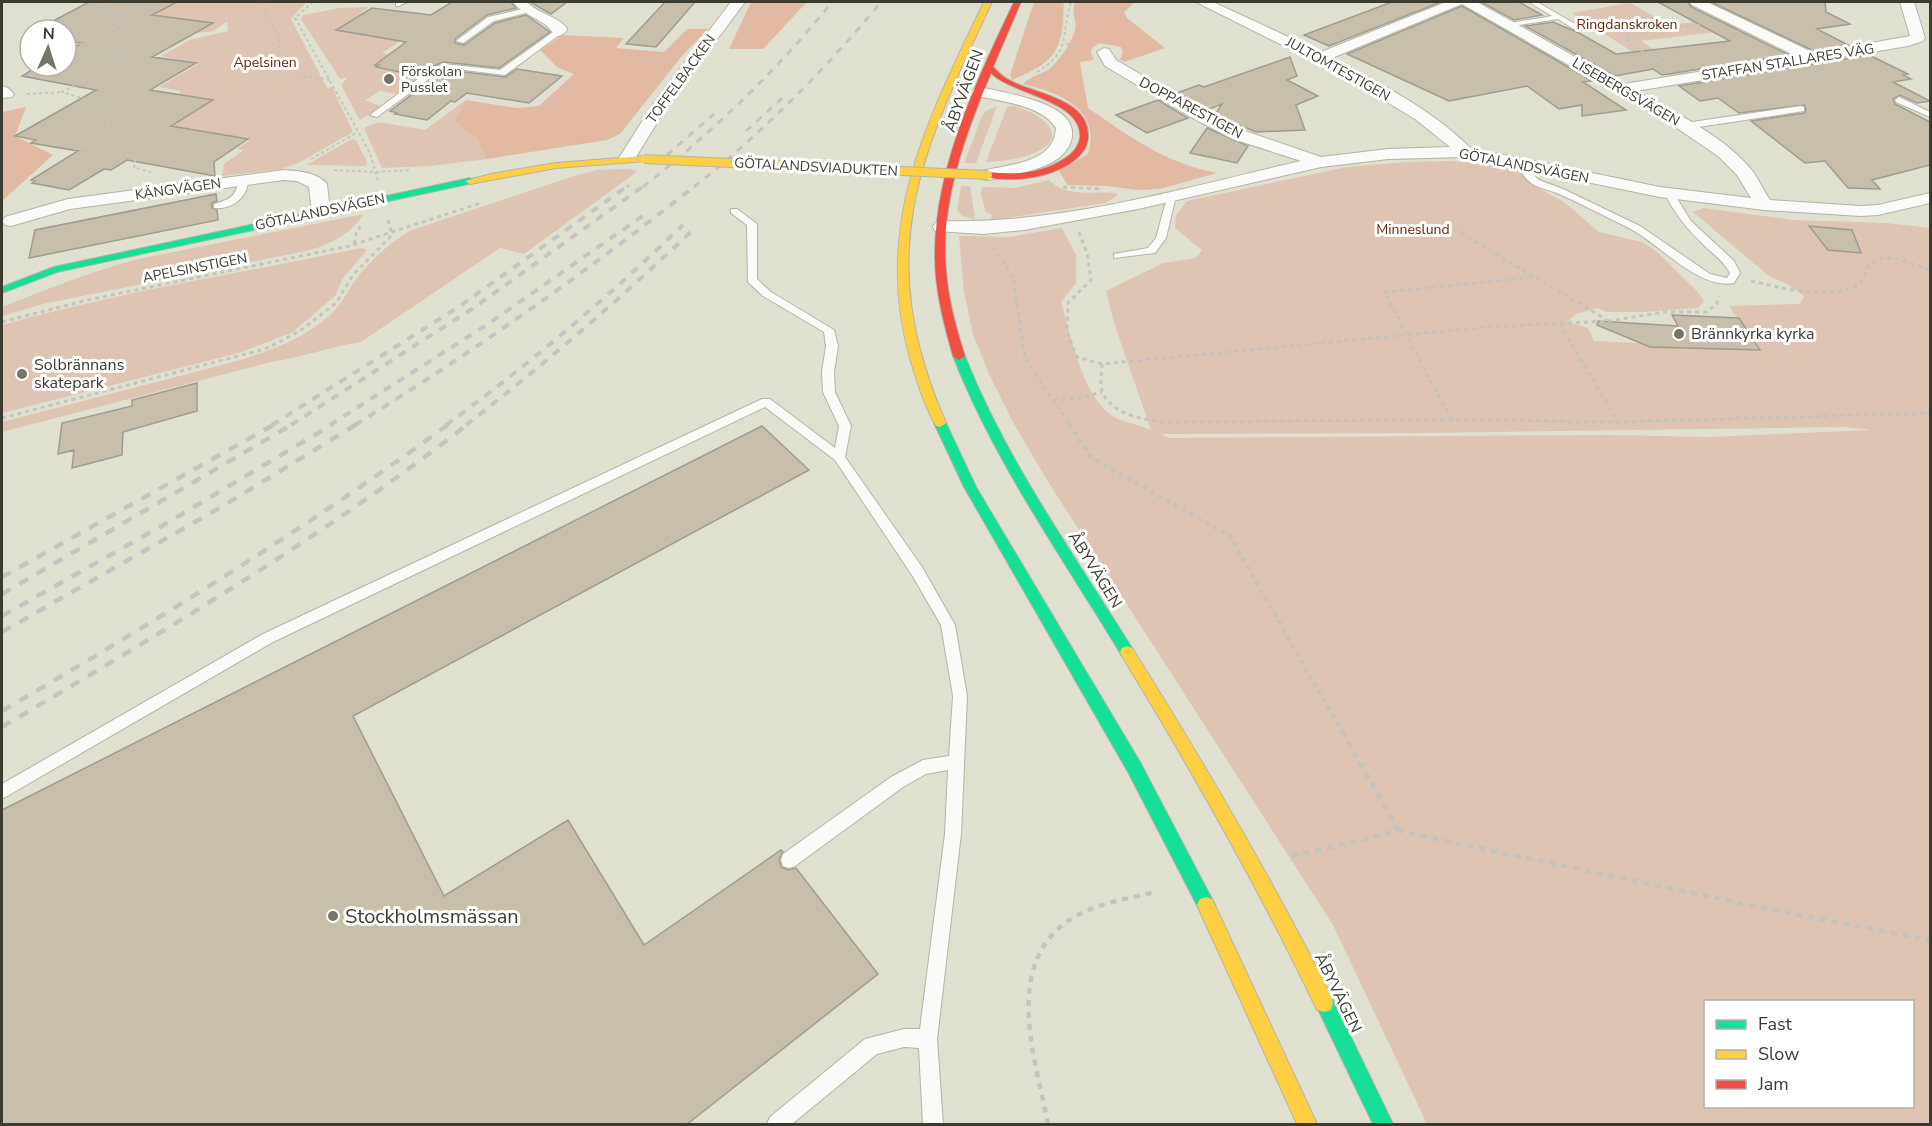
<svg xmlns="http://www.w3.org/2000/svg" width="1932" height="1126" font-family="'Nunito Sans',sans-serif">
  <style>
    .green { fill: #ddc4b3; fill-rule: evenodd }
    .forest { fill: #e2baa3 }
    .building { fill: #c8beac; stroke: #9f9c91; stroke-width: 1.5 }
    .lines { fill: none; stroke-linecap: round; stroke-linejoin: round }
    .lane-casing { stroke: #b4b4a8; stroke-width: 2 }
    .street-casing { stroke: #b4b4a8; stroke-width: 2 }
    .fast-casing { stroke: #b4b4a8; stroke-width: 2 }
    .slow-casing { stroke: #b4b4a8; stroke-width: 2 }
    .jam-casing { stroke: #b4b4a8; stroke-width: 2 }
    .path-far3 { stroke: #c4c4bf; stroke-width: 2; stroke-dasharray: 3 3; stroke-linecap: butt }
    .path-far2 { stroke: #c4c4bf; stroke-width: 3; stroke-dasharray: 4 4; stroke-linecap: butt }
    .path-far1 { stroke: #c4c4bf; stroke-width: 4; stroke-dasharray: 4.5 4.5; stroke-linecap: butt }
    .path { stroke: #c4c4bf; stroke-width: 4.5; stroke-dasharray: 6 6; stroke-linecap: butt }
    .lane { fill: #fafaf8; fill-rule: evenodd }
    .street { fill: #fafaf8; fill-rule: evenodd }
    .fast { fill: #16e098; fill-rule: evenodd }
    .slow { fill: #ffcf43; fill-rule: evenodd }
    .jam { fill: #f24e42; fill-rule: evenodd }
    .rail-far2 { stroke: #c4c4c0; stroke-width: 3; stroke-dasharray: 7 7; stroke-linecap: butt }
    .rail-far1 { stroke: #c4c4c0; stroke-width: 4; stroke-dasharray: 8 8; stroke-linecap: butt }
    .rail { stroke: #c4c4c0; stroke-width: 4.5; stroke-dasharray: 10 10; stroke-linecap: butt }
    .slow-bridge-casing { stroke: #b4b4a8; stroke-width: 10; stroke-linecap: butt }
    .slow-bridge { stroke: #ffcf43; stroke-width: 8 }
    .poi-dot { fill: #757568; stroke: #fff; stroke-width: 2 }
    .labels { text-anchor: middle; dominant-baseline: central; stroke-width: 6; stroke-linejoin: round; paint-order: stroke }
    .far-park-label { font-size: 14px; fill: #662606; stroke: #fff }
    .far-street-label { font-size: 14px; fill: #3b3b30; stroke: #fff }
    .far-poi-label { font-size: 14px; fill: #3b3b30; stroke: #fff; text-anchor: start }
    .street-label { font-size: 16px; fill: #3b3b30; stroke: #fff }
    .poi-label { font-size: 16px; fill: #3b3b30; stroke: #fff; text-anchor: start }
    .near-poi-label { font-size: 20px; fill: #3b3b30; stroke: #fff; text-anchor: start }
  </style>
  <rect width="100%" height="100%" fill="#e0e0d1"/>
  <path class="green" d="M177,2H307L291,19L327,88L332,87L353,132L300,162L282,169L222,176L224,164L244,150L237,149L250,140L207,132L161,130L213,101L178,95L181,91L159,87L198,64L161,56L190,40L228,31L226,17L227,21L214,31L196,33L212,23L173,18L164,22L148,16Z
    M1630,3L1670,25L1723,19L1741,29L1641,41L1690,73L1670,76L1572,13Z
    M369,7L339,29L369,37L382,28L412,33L382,53L389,55L376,64L379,65L377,67L407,74L421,64L438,66L398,94L380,91L365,100L382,107L360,120L341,85L348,77L340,79L301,19L303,15L340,8Z
    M466,100L455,121L467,132L477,137L488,159L430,166L382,168L364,128L378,122L425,130Z
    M997,106L976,163H964L982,116L986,111Z
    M1014,106C1032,110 1072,132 1040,150C1023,159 1005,161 986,162L1007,107Z
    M352,139L356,140L367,162L366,166L306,165Z
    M1450,161L1493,165L1519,170L1536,187L1564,202L1599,232L1642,242L1656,251L1696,290L1704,301L1698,308L1644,312H1607L1598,308L1576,314L1567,322L1588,328L1594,341L1759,349L1729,306L1800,304L1804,296L1787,284L1769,276L1693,212L1703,208L1793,220L1886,223L1930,228V1124H1427L1333,925L1047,480L1014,424L989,374L973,334L964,292L959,236L1009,237L1062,228L1076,255V283L1061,302C1070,334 1084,402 1116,418C1127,423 1140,425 1151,430L1114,323L1106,291L1163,263L1196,258L1202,250L1175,228L1176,215L1187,201L1347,167L1408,162ZM1845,427L1871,430L1710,437L1609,435L1169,438L1161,434L1419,433ZM1706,1002H1912V1106H1706Z
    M628,169L638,171L524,254L500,248L361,342C331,347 302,357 271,362L2,432V422L241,360C275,349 310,336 335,310C344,300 349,289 356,279C370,261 391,241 412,230L574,176L597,170Z
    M1049,180C1066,198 1093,191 1116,193L1117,196L1105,203L1006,218L991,219L992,215L986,212L981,195L982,187L1015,188Z
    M961,186H970L975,220L962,216L957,210Z
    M364,214C350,233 334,243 311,250L43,304L2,316L3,307C46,289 88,273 134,260Z
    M361,248L367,250L343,278L335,296L293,332L239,353L2,413V325C119,292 241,273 361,248Z"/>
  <path class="forest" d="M751,2H807L763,49H729Z
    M1034,2H1064C1063,11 1064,20 1062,30C1058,61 1037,69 1012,80L1010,75Z
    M1075,2H1135L1124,12L1127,18L1165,48L1124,62L1120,59L1123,53L1121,47L1099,43L1092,48L1091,53L1094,60L1080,62L1088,108C1132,138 1165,163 1217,173L1160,189L1138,190L1106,186L1068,185L1059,171L1088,154C1102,109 1058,92 1023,84C1031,76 1039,75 1048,70C1057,64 1073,41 1075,30C1077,20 1071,12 1075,2Z
    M687,29H708L682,56L620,134L607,140L487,159L477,137L467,132L455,121L466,100L517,108L539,106L574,74L558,68L540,50L563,35L624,38L616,48L664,52Z
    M26,107L15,136L53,155L2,201V112Z"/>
  <path class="building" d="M89,2H177L152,15L213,23L152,57L196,63L150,90L213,100L171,126L248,139L214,162L215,176L127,160L111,170L104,169L69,190L32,183L35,181L31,180L78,151L31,143L36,140L15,136L96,90L22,76L38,66H66V52L82,43L66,41V30H36Z
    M452,2H511L516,8L487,15L455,39V43L464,45L495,23L526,15L550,32L499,68L444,62L430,67L418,76L376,67L379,65H375L406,42L336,30L372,8L431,15Z
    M530,2H567L551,14Z
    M665,2H695L656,47L626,44Z
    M1392,2H1441L1329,46L1304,35Z
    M1481,2H1519L1542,15L1514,20Z
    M1658,2H1688L1691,7L1789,55L1662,75L1653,69L1615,76L1525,26L1553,22L1579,33L1616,54L1730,41Z
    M1711,2H1825L1826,12L1850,24L1817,29L1848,45L1814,51Z
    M1462,6L1587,78L1591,81L1583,82L1626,110L1582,116V105L1559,109L1527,86L1449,101L1347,54Z
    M1869,55L1908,74L1903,75L1911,79L1893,82L1930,101L1917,103L1900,95L1893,99L1895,104L1930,122V165L1872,180L1880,189L1848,188L1825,161L1805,163L1751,121L1804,113L1806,111L1805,105L1739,113L1718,98L1700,101L1679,86Z
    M1290,57L1297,76L1287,80L1318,96L1296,105L1305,130L1256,132L1215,115L1222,104L1207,110L1177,93L1199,85L1204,87Z
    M517,69L562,76L529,103L467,93L455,102L451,101L427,120L395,114L397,113L390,111L438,75L448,70L505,77Z
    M1158,100L1188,118L1147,133L1116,115Z
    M1207,128L1248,146L1237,163L1190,153Z
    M216,194L217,201L212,203V208L217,210L218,220L29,258L35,230Z
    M1809,226L1852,230L1861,253L1828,250Z
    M1672,315L1739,318L1760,350L1650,347L1597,325L1598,321L1678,326Z
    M197,383V411L123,432L122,455L72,468L74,450L58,454L62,423L132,406V400Z
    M762,426L809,470L353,716L444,896L568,820L644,945L781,850L783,852L779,859L781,867L788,870L796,868L878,974L686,1125H2V810Z"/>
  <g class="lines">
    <defs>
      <path id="lane" d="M396,2H407L399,6H396Z
        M1529,2H1537L1584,29L1577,31L1558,19L1507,27L1506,25L1510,23L1552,16Z
        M527,8L531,10L530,12L494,21L463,43L456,41L488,17Z
        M556,30L563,32L505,75L448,68L437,73L377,117L370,115L431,69L444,64L500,70Z
        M1899,97L1930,112V117L1896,102L1895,100Z
        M1801,106L1804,107V111L1685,129L1681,126L1685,123Z
        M1525,161L1530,164V172L1539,180L1563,189L1640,226L1710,274L1727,278L1730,273C1723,260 1710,252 1700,241C1685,227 1674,212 1665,194L1673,192L1691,221L1734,261L1740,273L1734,283C1698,290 1658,242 1627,227C1604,216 1580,203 1557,193C1549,190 1538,188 1531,183C1524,177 1521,173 1520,164Z
        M240,178L248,180C248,198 231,210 214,208V204C234,198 234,197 240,178Z
        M1168,194L1176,196L1166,238L1155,253L1114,258V254L1148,248L1156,238Z
        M731,209H737L757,224V279L771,292L834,330L838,346L834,372L835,392L851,426L845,457L922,567L955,625L967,696L961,834L937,1039L943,1124H923L919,1048L904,1047L877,1054L792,1124H767L770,1117L865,1039L904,1029H920L945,834L948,770L926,774L903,787L795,866L789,868L783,866L781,860L783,854L891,777L923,760L949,756L953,696L941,625L912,575L835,460L765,407L273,642L2,799V784L263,634L762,399H770L835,448L839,426L823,392L822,372L826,346L824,332L763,296L748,282L747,225L731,213Z"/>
      <path id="street" d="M513,2H527C538,14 556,15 567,28L566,32L559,36L554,35C548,20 524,17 513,2Z
        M731,2H745L666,108L633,162H621L619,158L653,104Z
        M1196,2H1213L1321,52L1446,2H1477L1624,84L1796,56L1692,5L1690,2H1707L1814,53L1910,36L1900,2H1914L1925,38L1923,41L1908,46L1636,91C1675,113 1721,134 1750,168C1758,177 1763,190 1770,200L1861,206L1878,205L1930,193V203L1878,215L1861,216L1764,210L1660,197L1464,157L1388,159L1321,167L1138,209L1024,230L984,234L935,231L933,227L935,223L942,221C1063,224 1184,188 1301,161L1233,139L1198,121L1105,66L1097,52L1104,48L1109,49L1116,60L1210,115L1245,131L1321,157L1388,149L1450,147L1415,119L1340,74ZM1462,4L1665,120L1718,156L1737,175L1751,198L1660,187L1470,148C1432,109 1379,83 1332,58Z
        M2,86L8,88L14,94L12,97L2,98Z
        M980,87C1004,93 1075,102 1072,135C1072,147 1061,158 1051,163C1031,173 1009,175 988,180L982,179L979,175L982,171C1009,164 1054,164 1056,128C1041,104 1000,102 974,95L972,92L974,89Z
        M284,170C298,171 317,172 327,184L330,212L327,216H315L312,212L309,187L297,181L284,180L70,209L11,226L5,225L2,221L5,217L68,199Z"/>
      <path id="fast" d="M470,178L475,181L473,183L57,272L2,293V287L54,267Z
        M959,352L965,356C1006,460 1073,553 1132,648L1134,652L1132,656L1127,658L1122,656C1063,558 995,463 953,356Z
        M940,419L946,423L976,487L1140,762L1212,899L1215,905L1212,911L1206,913L1200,911L1128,772L964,487L934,423Z
        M1324,994L1331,996L1393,1124H1373L1315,1003L1317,996Z"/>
      <path id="slow" d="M984,2H992C918,158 872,254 946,423L940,427L936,426C924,405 917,381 910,358C872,225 928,119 984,2Z
        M644,156L649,159L647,161L556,168L470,184L465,181L491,174L556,163Z
        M1127,646L1132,648C1203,761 1271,877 1331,996L1333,1003L1331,1010L1324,1012L1317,1010C1259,888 1192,771 1122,656L1120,652L1122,648Z
        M1206,897L1212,899L1317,1124H1297L1197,905L1200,899Z"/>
      <path id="jam" d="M1014,2H1021L993,67C999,73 1004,78 1011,81C1035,94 1091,99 1088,138C1087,152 1074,162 1062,168C1039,179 1010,182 985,177L983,175L988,172C1014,175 1041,174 1064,159C1072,154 1079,147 1080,137C1082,100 1013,95 991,73C965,135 940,202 946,270C948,300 956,328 965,356L959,360L953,356C944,324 935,291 935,257C934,169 977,80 1014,2Z"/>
    </defs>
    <use href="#lane" class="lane-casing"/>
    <use href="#street" class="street-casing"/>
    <use href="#fast" class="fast-casing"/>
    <use href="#slow" class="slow-casing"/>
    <use href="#jam" class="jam-casing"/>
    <path class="path-far3" d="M108,2L90,9L133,18L72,48L127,59L62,92L110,107L108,128L82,145L136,157L134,168L151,172
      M260,2L278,35L281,60L303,76L331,80
      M313,2L295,18L370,153L378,181
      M1066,44L1086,48
      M1664,64L1630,44L1626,38L1651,30L1700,25
      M1037,72C1073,50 1060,36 1071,2
      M27,94L62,92
      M311,159L358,132
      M334,170L377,172L411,170"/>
    <path class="path-far2" d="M1063,187L1103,189
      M388,220L392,234
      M1454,229L1607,320
      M1079,232L1087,253L1091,280L1068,303L1067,332L1077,357L1102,364L1488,327L1609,321L1664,312H1706L1717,304L1718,296
      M354,244L357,230L361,227
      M993,247L1013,276L1025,358L1070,425
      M1751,281C1787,289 1823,300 1858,285C1864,280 1864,275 1867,268C1881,248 1913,264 1930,270
      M2,322L83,301L349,246L481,203
      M1560,324L1617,421
      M1102,364C1102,373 1099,385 1103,393C1112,414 1142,419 1162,422L1453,420L1617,422L1930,413
      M1053,400L1080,398L1102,392
      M2,418L265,349L300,331L336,303L353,275L392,235
      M1452,419C1427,378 1408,334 1384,292L1535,277"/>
    <path class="path-far1" d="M1069,424L1092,458L1230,536L1342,732"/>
    <path class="path" d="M1342,731L1399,831
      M1292,856L1399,831L1763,908L1930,940
      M1048,1124C1036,1061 1002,967 1068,921C1093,904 1126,899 1155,892"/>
    <use href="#lane" class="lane"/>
    <use href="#street" class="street"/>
    <use href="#fast" class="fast"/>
    <use href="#slow" class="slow"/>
    <use href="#jam" class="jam"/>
    <path class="rail-far2" d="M746,131L788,93
      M667,155L714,114
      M627,187L629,185
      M643,187C713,131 776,72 832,2
      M694,187C763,132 825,70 881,2"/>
    <path class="rail-far1" d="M272,425L460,306L629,185
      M291,425L472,309L645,185
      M330,425L488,324L644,215
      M355,425C473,352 587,272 696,185
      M446,425C530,364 608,297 683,225
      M466,425C546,363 621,298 695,228"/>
    <path class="rail" d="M2,577L275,424
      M2,594L293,424
      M2,616L167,523L333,424
      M2,632L223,506L357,424
      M2,711C155,622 305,529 449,424
      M2,727C161,633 322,538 468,424"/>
    <defs>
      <path id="slow-bridge" d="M644,159L988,175"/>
    </defs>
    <use href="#slow-bridge" class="slow-bridge-casing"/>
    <use href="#slow-bridge" class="slow-bridge"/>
  </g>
  <g class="poi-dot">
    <circle cx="389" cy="79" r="6"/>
    <circle cx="1679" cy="334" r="6"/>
    <circle cx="22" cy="374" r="6"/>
    <circle cx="333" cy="916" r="6"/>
  </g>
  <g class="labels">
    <g class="far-park-label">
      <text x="1627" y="24">Ringdanskroken</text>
      <text x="265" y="62">Apelsinen</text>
      <text x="1413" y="229">Minneslund</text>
    </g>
    <g class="far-street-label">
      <text transform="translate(1788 62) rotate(-9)">STAFFAN STALLARES VÄG</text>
      <text transform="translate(1338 69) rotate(29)">JULTOMTESTIGEN</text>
      <text transform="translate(681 79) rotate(-54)">TOFFELBACKEN</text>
      <text transform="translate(1626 92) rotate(30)">LISEBERGSVÄGEN</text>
      <text transform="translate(1191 108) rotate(28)">DOPPARESTIGEN</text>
      <text transform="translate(1524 166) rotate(11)">GÖTALANDSVÄGEN</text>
      <text transform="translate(816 167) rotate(3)">GÖTALANDSVIADUKTEN</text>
      <text transform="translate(178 189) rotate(-8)">KÄNGVÄGEN</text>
      <text transform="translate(320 212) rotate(-12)">GÖTALANDSVÄGEN</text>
      <text transform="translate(195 268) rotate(-11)">APELSINSTIGEN</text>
    </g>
    <g class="far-poi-label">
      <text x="401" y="71">Förskolan<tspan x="401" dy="16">Pusslet</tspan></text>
    </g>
    <g class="street-label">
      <text transform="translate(964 91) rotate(-70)">ÅBYVÄGEN</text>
      <text transform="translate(1095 570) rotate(58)">ÅBYVÄGEN</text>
      <text transform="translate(1338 993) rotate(64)">ÅBYVÄGEN</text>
    </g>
    <g class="poi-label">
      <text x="1691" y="334">Brännkyrka kyrka</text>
      <text x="34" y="365">Solbrännans<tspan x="34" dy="18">skatepark</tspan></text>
    </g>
    <g class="near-poi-label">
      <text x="345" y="916">Stockholmsmässan</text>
    </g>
  </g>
  <rect width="1932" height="1126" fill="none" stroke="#3b3b30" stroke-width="6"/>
  <rect x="1704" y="1000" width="210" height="108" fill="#ffffff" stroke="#b1b1ac" stroke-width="1.5"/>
  <rect x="1716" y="1020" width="30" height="9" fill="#16e098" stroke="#b1b1ac" stroke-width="1.5"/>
  <text x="1758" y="1030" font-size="18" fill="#3b3b30">Fast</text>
  <rect x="1716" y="1050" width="30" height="9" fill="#ffcf43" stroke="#b1b1ac" stroke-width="1.5"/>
  <text x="1758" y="1060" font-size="18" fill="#3b3b30">Slow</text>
  <rect x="1716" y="1080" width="30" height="9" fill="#f24e42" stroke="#b1b1ac" stroke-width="1.5"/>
  <text x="1758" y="1090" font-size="18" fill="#3b3b30">Jam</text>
  <g transform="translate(48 48) rotate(3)"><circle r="28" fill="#ffffff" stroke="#b1b1ac" stroke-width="1.5"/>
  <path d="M0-4.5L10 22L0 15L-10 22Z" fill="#757568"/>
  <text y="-9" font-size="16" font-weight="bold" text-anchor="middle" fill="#3b3b30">N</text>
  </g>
</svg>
